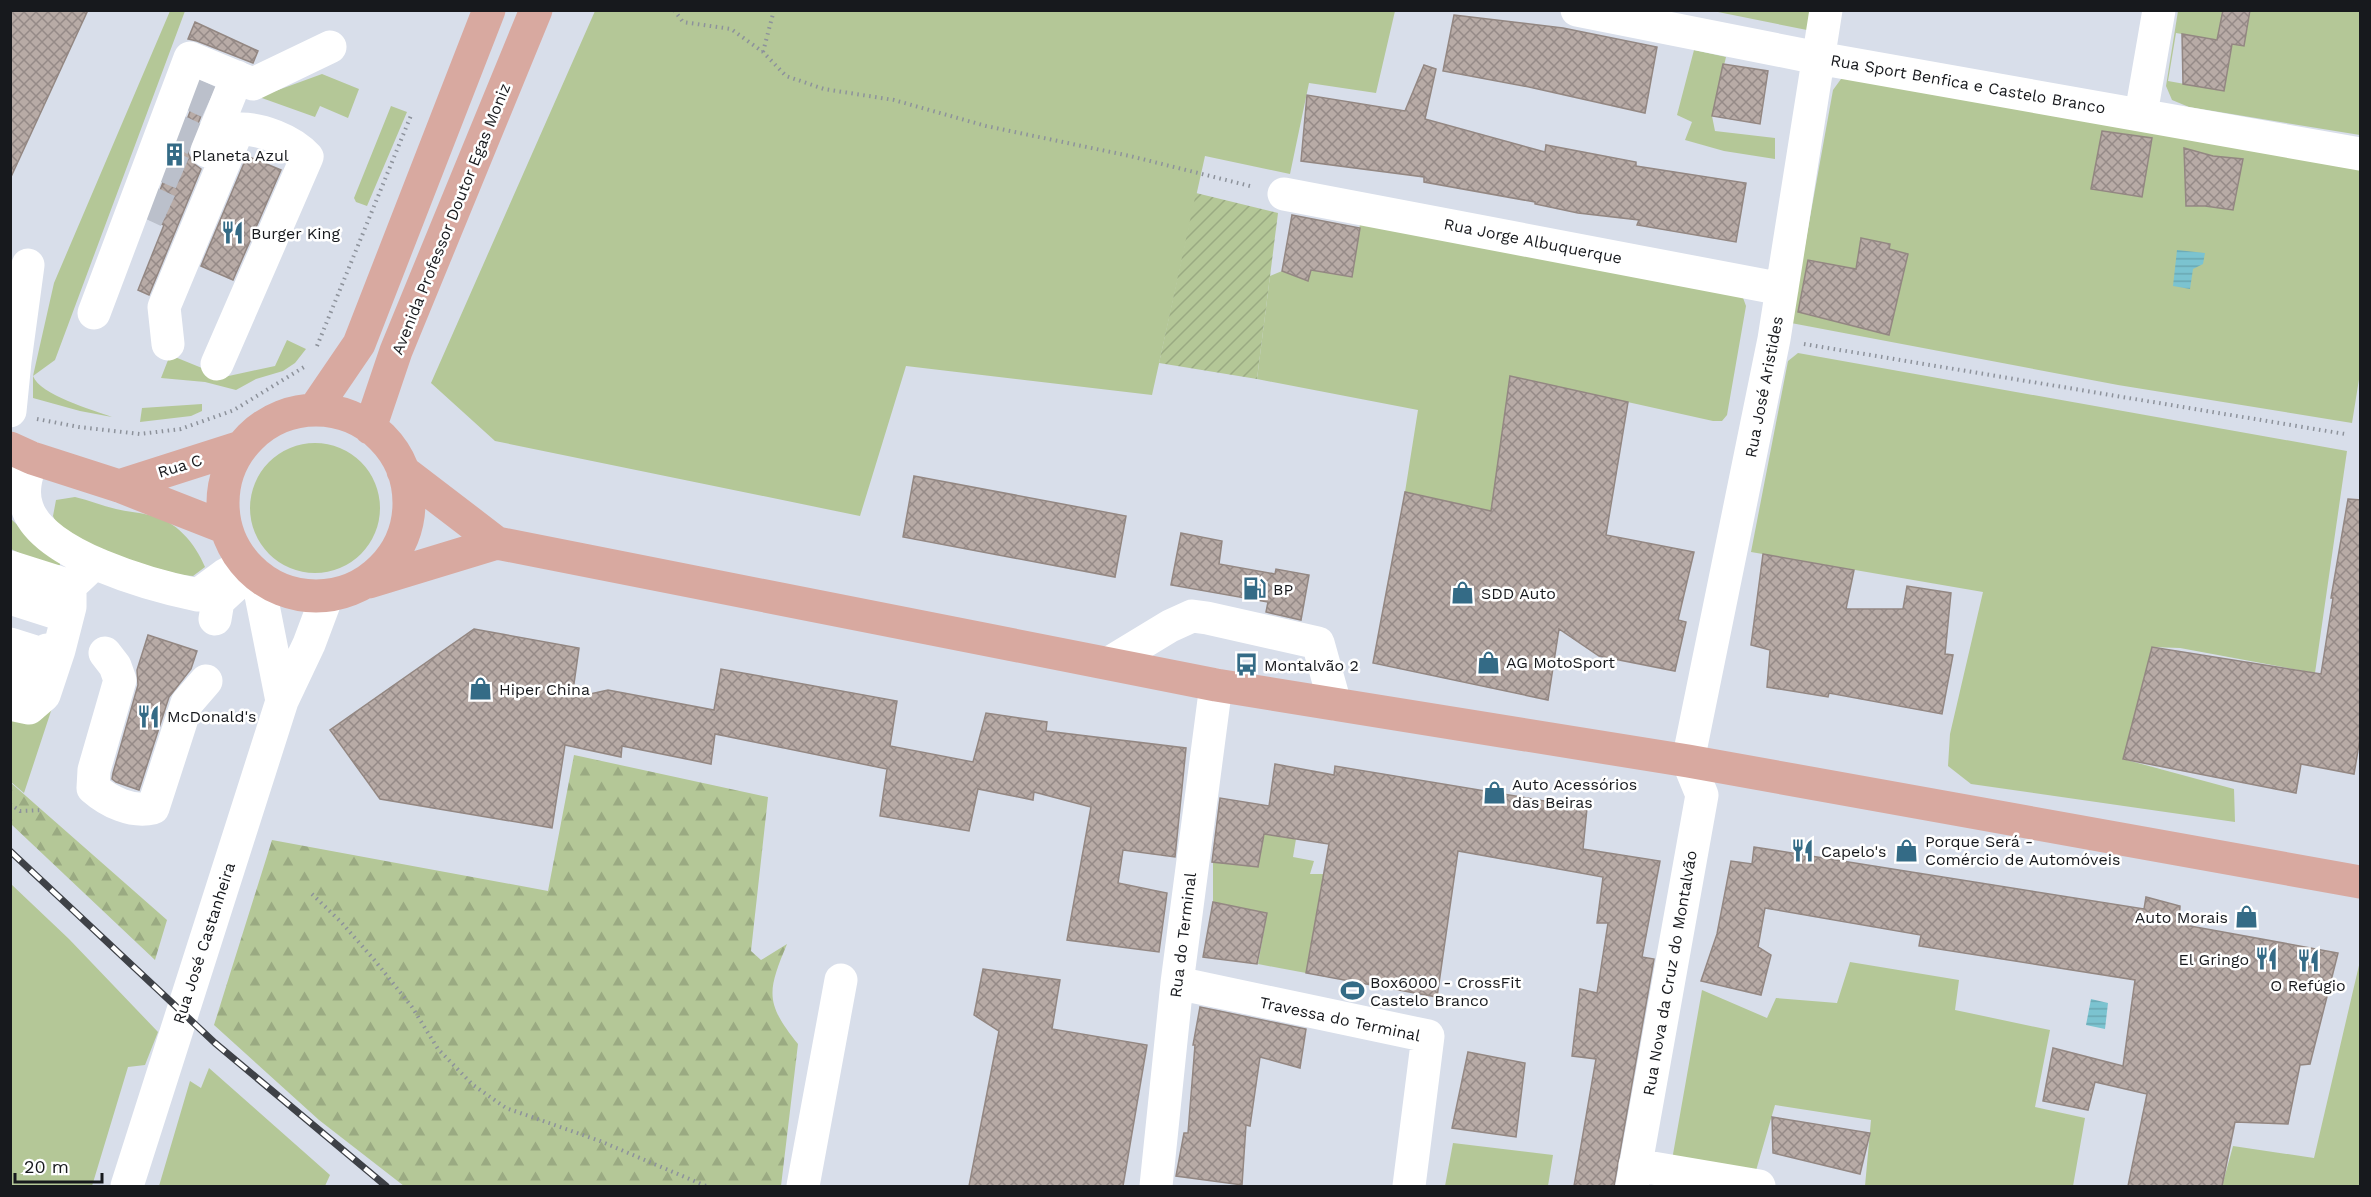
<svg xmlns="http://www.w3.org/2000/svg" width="2371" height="1197" font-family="'Work Sans',sans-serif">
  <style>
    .grass { fill: #b4c797 }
    .forest { fill: url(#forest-firs) }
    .garden { fill: url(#garden-furrows) }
    .water { fill: url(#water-rules) }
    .building { fill: url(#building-cross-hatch); stroke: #938782; stroke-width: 1.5 }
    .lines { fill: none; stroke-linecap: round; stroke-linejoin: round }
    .minor-tunnel { stroke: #bbc0cb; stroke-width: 33; stroke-dasharray: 33 16; stroke-linecap: butt }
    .path { stroke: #8d929b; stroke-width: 4; stroke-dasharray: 1.5 4.5; stroke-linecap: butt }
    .minor { stroke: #fff; stroke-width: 33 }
    .major { stroke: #d8a9a0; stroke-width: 33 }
    .rail-casing { stroke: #3e4147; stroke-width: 7 }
    .rail { stroke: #fff; stroke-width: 4.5; stroke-dasharray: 14; stroke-linecap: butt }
    .labels { text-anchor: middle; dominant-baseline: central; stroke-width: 5; stroke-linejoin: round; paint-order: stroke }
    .street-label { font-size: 16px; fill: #17191d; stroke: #fff }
    .poi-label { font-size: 16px; fill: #17191d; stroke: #fff; text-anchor: start }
  </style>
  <defs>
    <pattern id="forest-firs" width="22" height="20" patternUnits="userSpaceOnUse" patternTransform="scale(1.5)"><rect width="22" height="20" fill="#b4c797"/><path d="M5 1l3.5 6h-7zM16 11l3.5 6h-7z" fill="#9aaa82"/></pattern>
    <pattern id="garden-furrows" width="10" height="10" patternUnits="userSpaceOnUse" patternTransform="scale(1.5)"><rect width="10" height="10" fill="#b4c797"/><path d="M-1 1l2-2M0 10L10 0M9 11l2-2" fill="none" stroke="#9aaa82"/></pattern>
    <pattern id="water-rules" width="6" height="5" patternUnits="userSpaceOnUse" patternTransform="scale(1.5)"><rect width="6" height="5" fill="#7bc3d0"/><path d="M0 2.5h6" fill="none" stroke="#6aa7b2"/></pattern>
    <pattern id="building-cross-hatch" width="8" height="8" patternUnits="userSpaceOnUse" patternTransform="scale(1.5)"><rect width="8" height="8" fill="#b8aba6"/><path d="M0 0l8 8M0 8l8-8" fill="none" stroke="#958a87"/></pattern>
  </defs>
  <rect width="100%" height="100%" fill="#d8deea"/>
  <path class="grass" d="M170,11H185L55,360L33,376C40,395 93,410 112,417L80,411L33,398V376L54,283Z
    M595,11H1395L1376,93L1309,83L1290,174L1205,156L1152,395L906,366L860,516L495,441L431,383Z
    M1713,11H1811L1807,30Z
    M2178,11H2223L2217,40L2176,33L2168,81L2224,91L2232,44L2250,11H2360V135L2189,107L2172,100L2166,86Z
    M1694,50L1726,57L1712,116L1715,131L1775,138V159L1724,151L1685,140L1692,122L1677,115Z
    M322,74L359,89L348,118L320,106L315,117L259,97Z
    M1855,76L2360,170V373L2352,423L2118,385L1791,323L1833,90L1841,79Z
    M391,106L407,112L367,206L356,202L354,198Z
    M1360,224L1742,295L1746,306L1727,415L1722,421H1713L1510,376L1491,511L1405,492L1418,410L1257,379L1270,276L1282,271L1308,281L1311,270L1352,277Z
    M287,340L306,349L295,363L283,371L256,379L236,390L205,382L161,378L170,355L224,377L275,366Z
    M1798,353L2347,451L2315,673L2180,648L2152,647L2123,759L2234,789L2235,822L1971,784L1948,766L1950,734L1983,592L1751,552L1788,361Z
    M202,404V411L191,416L140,422L142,408Z
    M250 508a65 65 0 1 1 130 0a65 65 0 1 1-130 0Z
    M75,497C89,500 102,506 116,509C127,512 138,512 149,515C176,520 195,543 205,567L193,576L181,575L95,552L59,529L53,516L56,500Z
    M10,518L30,537L60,561V565L46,566L11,549Z
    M53,705L24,793L11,782V713Z
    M1267,819L1276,836L1296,839L1293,857L1314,861L1310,874H1324L1306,973L1258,964L1267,913L1213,902V862L1258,867Z
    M11,884L69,939L158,1032L145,1065L128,1067L92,1186H11Z
    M2360,961V1186H2222L2233,1146L2314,1158Z
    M1850,962L1959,980L1955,1010L2050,1030L2035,1107L2085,1118L2073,1186H1865L1871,1120L1775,1105L1755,1174L1672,1160L1702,990L1767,1018L1776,998L1837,1003Z
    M209,1068L330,1175L325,1186H159L190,1081L201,1088Z
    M1453,1143L1553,1155L1548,1186H1445Z"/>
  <path class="forest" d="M574,755L768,797L751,951L761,960L787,944C767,992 765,1003 798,1044L781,1186H404L319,1120L214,1025L272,840L548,891Z
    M10,782L167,920L155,960L11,824Z"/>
  <path class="garden" d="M1196,193L1278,213L1257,379L1159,363Z"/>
  <path class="water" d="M2177,250L2205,253L2203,264L2193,269L2190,289L2173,286Z
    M2091,999L2108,1003L2105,1029L2086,1025Z"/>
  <path class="building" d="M10,10H88L10,179Z
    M2223,10H2250L2244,46L2232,44L2224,91L2183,84L2182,34L2217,40Z
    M1454,15L1563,28L1657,47L1645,113L1529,87L1443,71Z
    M195,22L258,51L253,63L197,41L188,39Z
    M1723,64L1768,71L1760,124L1712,116Z
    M1424,65L1436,69L1425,119L1545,152L1546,145L1636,162V166L1746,183L1736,242L1637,225L1639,220L1578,213L1535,204V202L1424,182V177L1301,161L1307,95L1405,111Z
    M201,83L212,88L190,144L188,153L193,163L201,169L149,295L138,290L164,225L149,219Z
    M2102,131L2152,138L2142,197L2091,189Z
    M2184,148L2213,156L2243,159L2233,210L2205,206H2186Z
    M247,156L281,170L233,280L201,266Z
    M1292,215L1360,228L1352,277L1311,270L1308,281L1282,271Z
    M1861,238L1890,244L1889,249L1908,254L1889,335L1798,312L1808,260L1856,269Z
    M1510,376L1628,402L1606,535L1694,552L1678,620L1686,622L1675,671L1599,656L1559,629L1548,700L1373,663L1405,492L1491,511Z
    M914,476L1126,516L1115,577L903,537Z
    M2348,499L2361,500V733L2354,774L2301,764L2296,793L2123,759L2152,647L2321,674L2333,598H2331Z
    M1181,533L1222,541L1219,564L1275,574L1276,569L1309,575L1301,620L1266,612L1268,602L1171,585Z
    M1763,554L1854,570L1846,609H1903L1907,586L1951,593L1945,654L1953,655L1942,714L1829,693L1828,697L1767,687L1770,650L1751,645Z
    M474,629L579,648L572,698L608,690L714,710L721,669L897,701L890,746L973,762L986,713L1047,722L1046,731L1186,748L1175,857L1123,850L1118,883L1167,893L1159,952L1067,940L1091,807L1034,792L1033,800L978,789L969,831L880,816L887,769L715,734L711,764L622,746L621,757L565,745L552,828L380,799L330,730Z
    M148,635L197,651L191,669L169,697L139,790L116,782L112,779L113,773L138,685L137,670Z
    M1275,764L1334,775L1335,766L1587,808L1583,849L1660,861L1642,957L1654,959L1614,1186H1574L1596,1059L1572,1056L1580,989L1597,993L1608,923H1597L1603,877L1458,851L1437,997L1306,973L1329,844L1264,834L1258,867L1212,862L1220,798L1269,806Z
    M1754,847L2144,909L2146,897L2180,906L2179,924L2338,953L2310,1064L2300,1065L2288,1124L2235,1122L2222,1186H2128L2147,1094L2095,1082L2088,1110L2043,1101L2053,1048L2123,1066L2135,980L1919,946L1921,935L1765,908L1758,947L1771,955L1761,995L1701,981L1717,934L1731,861L1752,864Z
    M1213,902L1267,913L1257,964L1203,957Z
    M983,969L1060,980L1052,1029L1147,1045L1123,1186H969L999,1031L974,1015Z
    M1200,1007L1306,1029L1300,1068L1260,1057L1250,1126L1246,1125L1242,1185L1176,1176L1184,1133H1188L1195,1045H1193Z
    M1468,1052L1525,1063L1516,1137L1452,1128Z
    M1772,1117L1870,1133L1860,1174L1773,1153Z"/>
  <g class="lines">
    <path class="minor-tunnel" d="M179,88L224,109
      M165,125L209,146
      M152,160L196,179
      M138,197L181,217"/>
    <path class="path" d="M674,10L683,22L731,29L763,52L786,76L824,89L894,100L986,126L1130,156L1254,187
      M763,52L774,10
      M1804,344L2345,434
      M317,346L412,113
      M37,419L79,427L140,434L181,429L234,410L304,367
      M10,804L20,811L43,810
      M312,894L342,923L376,962L412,1007L438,1049L473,1085L506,1108L600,1141L706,1186"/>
    <path class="minor" d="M1577,10L1818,58L2360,154
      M2141,114L2159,10
      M207,151L237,77
      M1284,194L1782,289
      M94,313L190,58L253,84L330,47
      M168,344L164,307L238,129C260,128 292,140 307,157L217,364
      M10,411L15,361L28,265
      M32,458C27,474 21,490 27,507C42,556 154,586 198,595L225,575L245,564
      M10,567L70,586L86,571
      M257,575L282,701
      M10,598L60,614
      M215,619L218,601L243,578
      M10,644L45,655
      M105,653L115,666L120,680L94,770L93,788C109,802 132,813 153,808L187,703L206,681
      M1109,663L1170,626L1192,616L1207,618L1318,643L1335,704
      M10,673L36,681L47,650
      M10,704L29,708L44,695L59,650L70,607V586
      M1177,983L1428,1036L1409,1186
      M1635,1165L1759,1186
      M127,1186L282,701L309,644L327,596
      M803,1186L841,980
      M1156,1186L1177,983L1216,685
      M1632,1186L1702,795L1688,761L1774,339L1826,10"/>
    <path class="major" d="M314,410L359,344L489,10
      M223 503a93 93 0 1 1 186 0a93 93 0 1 1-186 0Z
      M370,428L396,351L536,10
      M10,448L32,458L119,486L226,528
      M403,471L497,543L1216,685L1688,761L2360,882
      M119,486L241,447
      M369,582L497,543"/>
    <defs>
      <path id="rail" d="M10,851L215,1043L386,1186"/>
    </defs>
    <use href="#rail" class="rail-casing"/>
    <use href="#rail" class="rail"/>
  </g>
  <defs>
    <symbol id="building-bare" viewBox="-9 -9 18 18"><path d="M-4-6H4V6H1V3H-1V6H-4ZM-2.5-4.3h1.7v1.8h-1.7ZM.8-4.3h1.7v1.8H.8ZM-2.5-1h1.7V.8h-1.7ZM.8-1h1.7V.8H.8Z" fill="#346b86" stroke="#fff" stroke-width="2.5" paint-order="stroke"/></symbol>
    <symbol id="restaurant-bare" viewBox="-9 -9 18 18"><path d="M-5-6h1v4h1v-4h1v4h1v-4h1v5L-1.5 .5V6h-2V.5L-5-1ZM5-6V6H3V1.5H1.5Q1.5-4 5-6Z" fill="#346b86" stroke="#fff" stroke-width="2.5" paint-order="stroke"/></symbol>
    <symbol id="fuel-bare" viewBox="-9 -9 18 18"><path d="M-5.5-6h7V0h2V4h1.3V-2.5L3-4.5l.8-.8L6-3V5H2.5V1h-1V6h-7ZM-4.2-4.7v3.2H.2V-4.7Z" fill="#346b86" stroke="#fff" stroke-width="2.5" paint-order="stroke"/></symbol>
    <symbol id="shop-bare" viewBox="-9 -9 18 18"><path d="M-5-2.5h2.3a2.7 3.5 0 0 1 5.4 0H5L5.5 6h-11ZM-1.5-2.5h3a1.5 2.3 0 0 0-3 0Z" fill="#346b86" stroke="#fff" stroke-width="2.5" paint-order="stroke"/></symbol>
    <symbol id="bus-bare" viewBox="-9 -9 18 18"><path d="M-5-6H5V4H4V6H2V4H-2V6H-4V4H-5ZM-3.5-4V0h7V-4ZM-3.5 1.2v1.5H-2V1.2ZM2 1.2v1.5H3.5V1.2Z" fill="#346b86" stroke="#fff" stroke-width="2.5" paint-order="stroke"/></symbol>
    <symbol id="stadium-bare" viewBox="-9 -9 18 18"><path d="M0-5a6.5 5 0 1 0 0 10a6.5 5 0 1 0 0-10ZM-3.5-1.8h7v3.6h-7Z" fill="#346b86" stroke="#fff" stroke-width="2.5" paint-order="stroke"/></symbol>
  </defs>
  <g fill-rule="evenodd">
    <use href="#building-bare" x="158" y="138" width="33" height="33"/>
    <use href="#restaurant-bare" x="216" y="216" width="33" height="33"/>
    <use href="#fuel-bare" x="1238" y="572" width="33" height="33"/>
    <use href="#shop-bare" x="1446" y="576" width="33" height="33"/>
    <use href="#shop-bare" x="1472" y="646" width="33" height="33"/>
    <use href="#bus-bare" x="1230" y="648" width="33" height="33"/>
    <use href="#shop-bare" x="464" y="672" width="33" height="33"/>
    <use href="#restaurant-bare" x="132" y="700" width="33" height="33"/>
    <use href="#shop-bare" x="1478" y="776" width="33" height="33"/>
    <use href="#shop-bare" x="1890" y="834" width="33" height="33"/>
    <use href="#restaurant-bare" x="1786" y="834" width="33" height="33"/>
    <use href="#shop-bare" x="2230" y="900" width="33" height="33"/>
    <use href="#restaurant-bare" x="2250" y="942" width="33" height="33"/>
    <use href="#restaurant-bare" x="2292" y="944" width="33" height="33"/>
    <use href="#stadium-bare" x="1336" y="974" width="33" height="33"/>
  </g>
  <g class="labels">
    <g class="street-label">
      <text transform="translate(1968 84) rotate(10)">Rua Sport Benfica e Castelo Branco</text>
      <text transform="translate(451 219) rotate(-68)">Avenida Professor Doutor Egas Moniz</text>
      <text transform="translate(1533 241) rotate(11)">Rua Jorge Albuquerque</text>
      <text transform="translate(1764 387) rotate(-79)">Rua José Aristides</text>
      <text transform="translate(180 466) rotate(-17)">Rua C</text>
      <text transform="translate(1183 935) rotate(-83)">Rua do Terminal</text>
      <text transform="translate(204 943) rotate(-72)">Rua José Castanheira</text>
      <text transform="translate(1670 973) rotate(-80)">Rua Nova da Cruz do Montalvão</text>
      <text transform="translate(1340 1019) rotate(12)">Travessa do Terminal</text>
    </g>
    <g class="poi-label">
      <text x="192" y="155">Planeta Azul</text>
      <text x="251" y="233">Burger King</text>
      <text x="1273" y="589">BP</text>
      <text x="1481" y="593">SDD Auto</text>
      <text x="1506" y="662">AG MotoSport</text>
      <text x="1264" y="665">Montalvão 2</text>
      <text x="499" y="689">Hiper China</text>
      <text x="167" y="716">McDonald's</text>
      <text x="1512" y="784">Auto Acessórios<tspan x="1512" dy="18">das Beiras</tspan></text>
      <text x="1925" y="841">Porque Será -<tspan x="1925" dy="18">Comércio de Automóveis</tspan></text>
      <text x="1821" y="851">Capelo's</text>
      <text x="2228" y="917" text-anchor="end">Auto Morais</text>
      <text x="2249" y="959" text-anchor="end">El Gringo</text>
      <text x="1370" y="982">Box6000 - CrossFit<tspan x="1370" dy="18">Castelo Branco</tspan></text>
      <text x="2308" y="985" text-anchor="middle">O Refúgio</text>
    </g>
  </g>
  <rect width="2371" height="1197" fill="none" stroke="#17191d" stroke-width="24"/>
  <path d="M15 1173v9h87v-9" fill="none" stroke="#17191d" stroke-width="3"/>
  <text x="24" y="1173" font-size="18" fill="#17191d" stroke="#ffffff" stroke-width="4.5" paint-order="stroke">20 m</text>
</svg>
